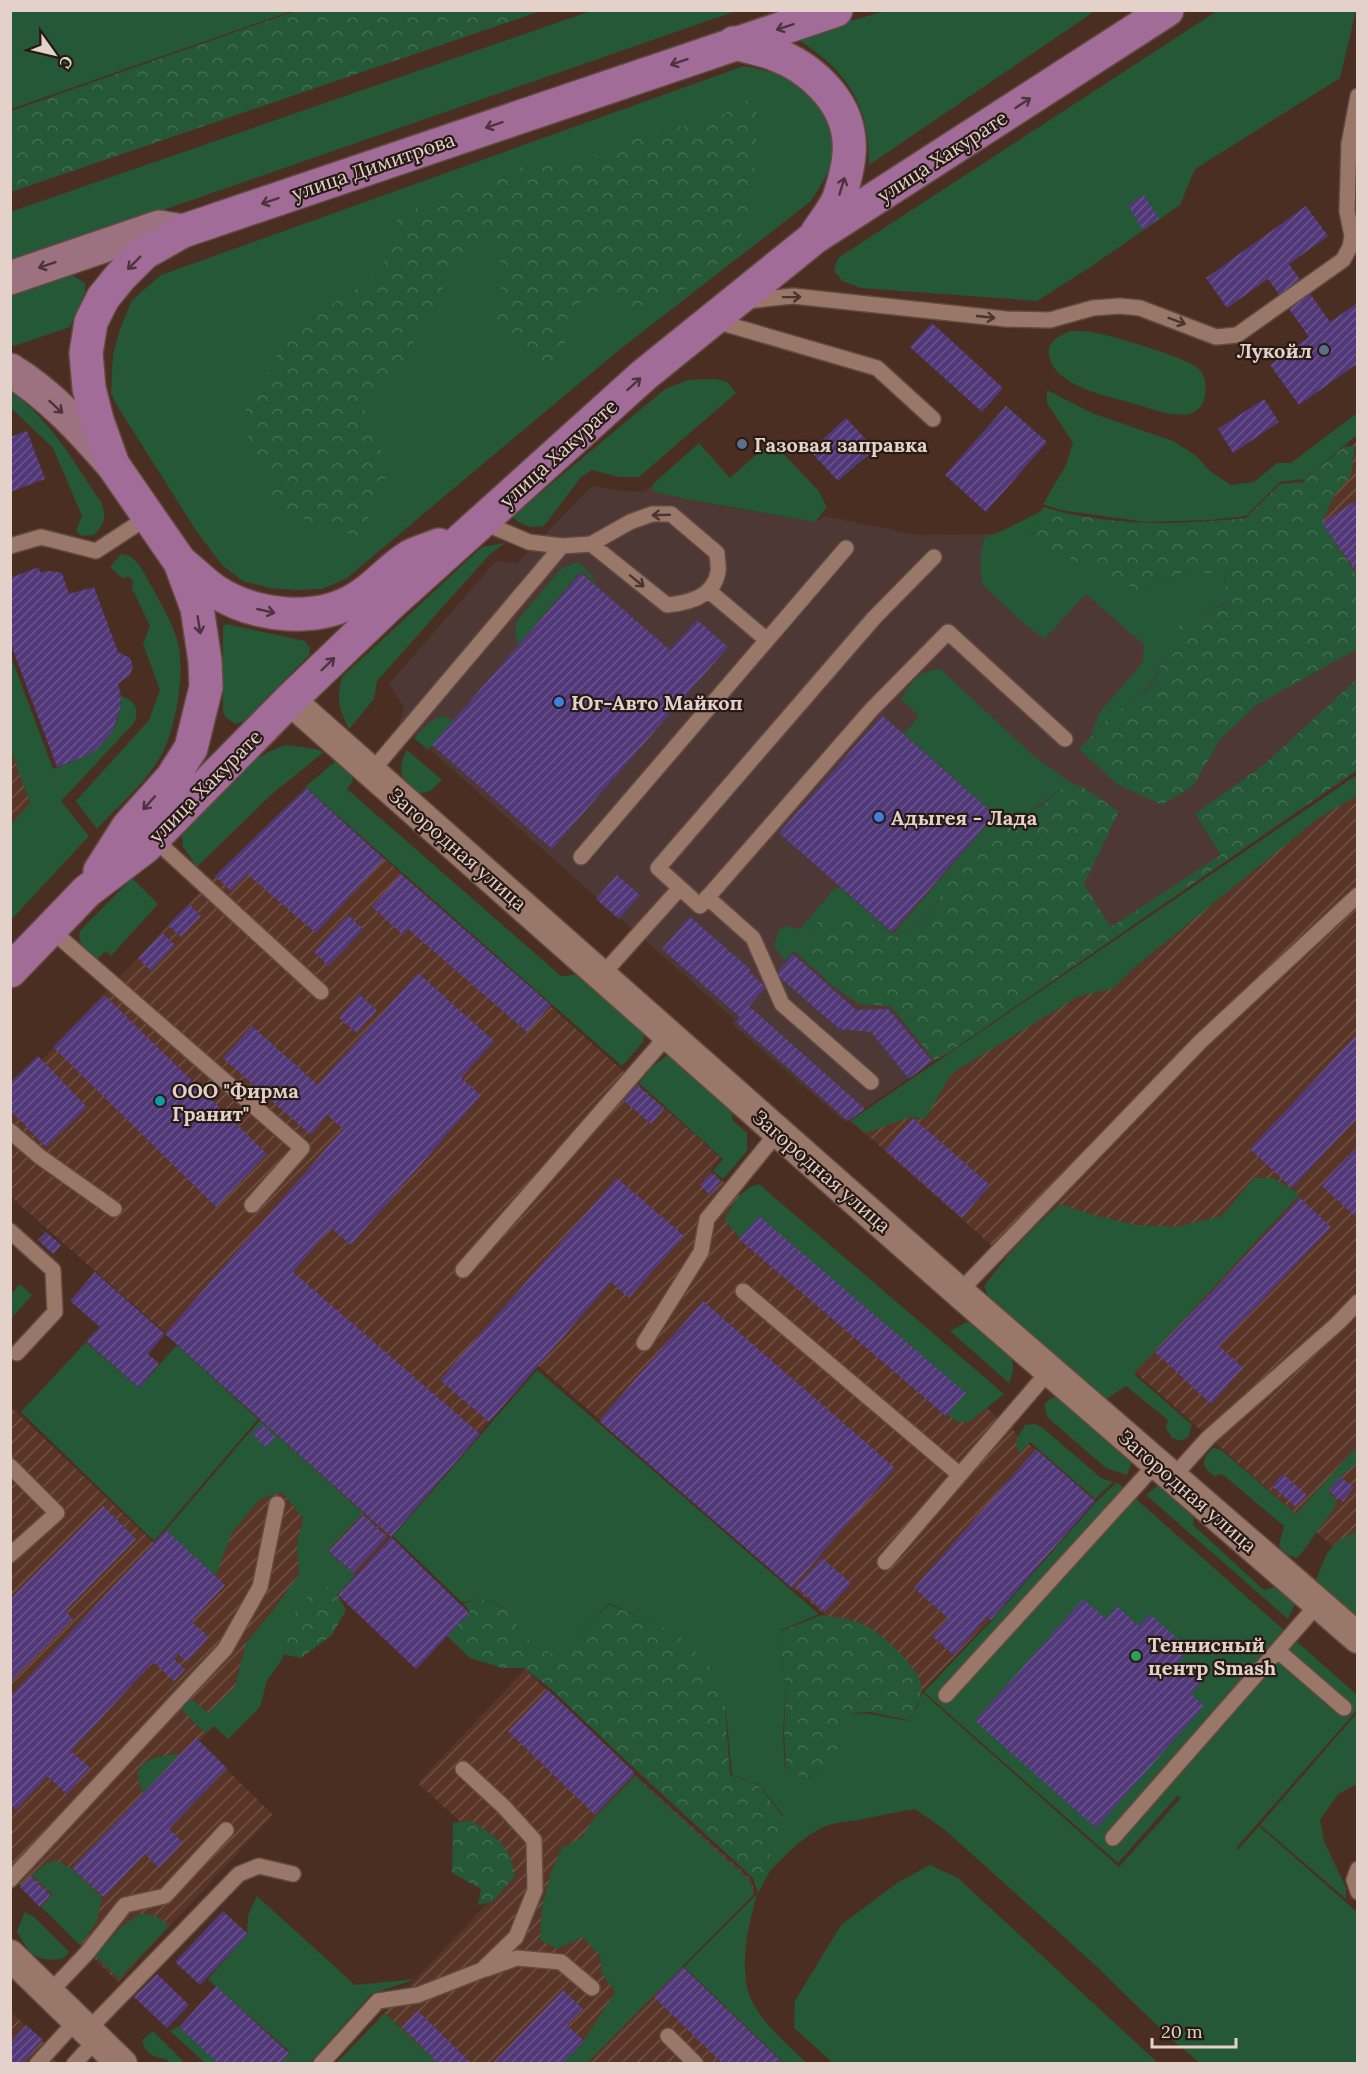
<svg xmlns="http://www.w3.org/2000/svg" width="1368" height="2074" font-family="Lora,serif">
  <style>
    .commercial { fill: #4d3836 }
    .industrial { fill: url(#industrial-furrows) }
    .green { fill: #245836 }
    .forest { fill: url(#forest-crowns) }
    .building { fill: url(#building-hatch) }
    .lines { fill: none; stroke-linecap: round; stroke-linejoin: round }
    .lane-casing { stroke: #624a3f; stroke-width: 18 }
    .street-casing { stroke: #624a3f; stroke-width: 33 }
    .secondary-casing { stroke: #624a3f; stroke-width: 36 }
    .primary-casing { stroke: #624a3f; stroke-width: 36 }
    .lane { stroke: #997769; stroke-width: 15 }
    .street { stroke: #997769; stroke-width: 30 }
    .secondary { stroke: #9d7280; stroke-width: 33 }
    .primary { stroke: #a16c98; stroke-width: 33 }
    .oneway { stroke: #4c333c }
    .oneway2 { stroke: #4a3435 }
    .oneway3 { stroke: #49362e }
    .service-dot { fill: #5c6f8a; stroke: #271a15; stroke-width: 2 }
    .shop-dot { fill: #3f7fe0; stroke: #271a15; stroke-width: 2 }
    .culture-dot { fill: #0f9aa8; stroke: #271a15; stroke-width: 2 }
    .leisure-dot { fill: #2e9e5b; stroke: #271a15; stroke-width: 2 }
    .labels { text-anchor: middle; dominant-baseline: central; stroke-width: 4.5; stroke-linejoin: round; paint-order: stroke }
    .street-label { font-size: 20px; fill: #e4d1c9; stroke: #271a15 }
    .poi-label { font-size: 20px; font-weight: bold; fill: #e4d1c9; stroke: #271a15; text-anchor: start }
  </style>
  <defs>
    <pattern id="industrial-furrows" width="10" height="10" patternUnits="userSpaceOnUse" patternTransform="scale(1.5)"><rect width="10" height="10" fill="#583526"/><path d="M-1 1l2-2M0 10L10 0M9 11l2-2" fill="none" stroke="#705144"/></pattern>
    <pattern id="forest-crowns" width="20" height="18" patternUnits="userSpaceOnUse" patternTransform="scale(1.5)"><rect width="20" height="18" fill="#245836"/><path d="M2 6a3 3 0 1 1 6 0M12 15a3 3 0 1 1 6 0" fill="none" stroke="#446f52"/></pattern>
    <pattern id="building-hatch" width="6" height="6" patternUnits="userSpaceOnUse" patternTransform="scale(1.5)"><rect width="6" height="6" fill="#513879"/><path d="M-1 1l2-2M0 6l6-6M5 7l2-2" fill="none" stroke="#6a548b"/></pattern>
  </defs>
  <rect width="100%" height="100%" fill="#4b2e22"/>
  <path class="commercial" d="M654,483L652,489L660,493L726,507L816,522L824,516L918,535L1318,529L1357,597V771L845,1122L732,1024L735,1020L399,722L402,717L404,707L389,684L496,561L517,563L592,486L623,491L644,492Z"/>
  <path class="industrial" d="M1357,441V593L1319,528L1306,484Z
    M10,690L55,806L10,854Z
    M1357,775V1568L851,1121Z
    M306,789L721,1158L710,1170L1095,1501L991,1618L918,1696L537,1365L479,1433L166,1333L11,1197V1085L43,1059L215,876Z
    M10,1406L155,1544L261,1420L390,1537L199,1742L273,1815L118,1982L11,1876Z
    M525,1669L634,1774L750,1878L755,1893L682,1966L783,2063L336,2064L516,1873L418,1783Z
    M10,2011L43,2042L56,2063H11Z"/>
  <path class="green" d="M11,10H292V11L11,109Z
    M591,11H736L11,263L10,212Z
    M885,11H1095L869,165C870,103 846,69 794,37Z
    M1217,11H1356L1340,78L1195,169L1180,205L1089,268L1037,301L861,288L842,281L834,270L838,258Z
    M744,66C786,74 824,86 831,134C832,140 834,147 834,152C832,170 819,188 810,202L619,350L347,578L322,589L296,590L270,588L243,581L222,565L197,532L116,404L111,393L113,355L120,329L132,300L161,275Z
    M70,274L85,283V293L70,327L14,346L11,344L10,295Z
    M1070,331C1079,331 1088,331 1097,333C1115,337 1189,358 1199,369C1206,376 1206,386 1205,395C1200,430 1154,409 1132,403C1106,396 1055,386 1049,356C1046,342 1059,336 1070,331Z
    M717,379L727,382L736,393L639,477H619L592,470L581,477L544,526C530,529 522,525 512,517L665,389L688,380Z
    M1047,390L1092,413L1173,441L1195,455L1211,472L1231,485L1254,482L1277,463H1291L1357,413V435L1304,479L1280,482L1246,516L1211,520L1145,522L1060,510L1043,504L1066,465L1073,443L1047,403Z
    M11,391C50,420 74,462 101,502C107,517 105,523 94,535L82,536L76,531L82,516L53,448L11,408Z
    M699,443L730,478L767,445L777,447L818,490L827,507L815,522L691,500L659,493L652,489L654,483Z
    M1041,511L1030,529L1044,546L1137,590L1188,571L1224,574L1227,601L1182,623L1149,687L1109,718L1091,735L1099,713L1143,662L1144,645L1086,594L1044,639L1021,621L982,584L980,559L984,538L1008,528Z
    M505,543L489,555L377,681L374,699L349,729C339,708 336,700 342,677L482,547Z
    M121,554C138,555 145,576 153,589C163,608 175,627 179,648C184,678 176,725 163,752C148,781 119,805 97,829L76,801L149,720L160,690L143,644L150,626L132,588L133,581L129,577L122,578L110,567Z
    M578,562L590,573L599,587L581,571L518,645L515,633L516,622L561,569Z
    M226,624L305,641L310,648L309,655L244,721L236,724L226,718L223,712V627Z
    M11,657L53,769C92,755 119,744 121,696C135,701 140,709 134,723L61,801L89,836L11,920V824L30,803L11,750Z
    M940,669L1035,757L1070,782L997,836L955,873L923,924L893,937L855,913L817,921L806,944L828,981L794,951L785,961L774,946L778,931L785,926L800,929L834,889L840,887L893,934L995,815L904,734L919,716L901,699C914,679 915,673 940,669Z
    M441,716L454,720L428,750L414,738L430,722Z
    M286,745L316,749L324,752L272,794L197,867L183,847L181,829C213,797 242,759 286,745Z
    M407,750L442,780L430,791L418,794C401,783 396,768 407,750Z
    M337,760L350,772L353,781L347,789L561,976L586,974L645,1029L643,1042L622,1066L305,787Z
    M1357,775V796L1320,817L1136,966L1112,989L1079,996L952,1073L925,1119L910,1117L866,1133L850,1121Z
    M132,878L158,904L111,956L106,951L96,960C88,951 76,944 80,931Z
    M668,1055L733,1105L732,1120L747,1133V1151L723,1179L713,1171L723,1159L639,1083L654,1065Z
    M1254,1178H1273L1300,1194L1136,1371L1135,1375L1192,1425L1188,1437L1180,1441L1172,1438L1166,1428L1168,1420L1126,1386L1107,1399L988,1296L984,1286C1008,1254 1030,1230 1060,1204L1093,1215L1136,1225L1176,1227L1222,1216Z
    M759,1184L768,1192L1004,1394L969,1422H958L947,1415L965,1393L740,1238L725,1220C732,1204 742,1188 759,1184Z
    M20,1284L32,1295L11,1319L13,1312L11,1309V1294Z
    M967,1322C985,1326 1009,1344 1013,1364C1014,1369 1011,1377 1009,1383L950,1331Z
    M86,1342L139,1388L177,1345L258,1419L154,1541L21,1412Z
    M537,1370L819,1614L779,1631L786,1688L783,1733L785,1769L809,1779L832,1762L848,1713L870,1714L908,1721L919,1704L918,1698L923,1693L1119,1867L1181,1798L1177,1796L1118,1863L924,1692L992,1620L1096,1502L1117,1482L1357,1695V1710L1236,1848L1238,1850L1259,1826L1357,1912V2063H1200L1171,2039L1093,1963L945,1830L915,1809C899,1811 884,1815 869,1818C857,1821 844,1821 832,1824C806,1832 787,1854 769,1872V1842L784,1816L759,1785L732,1775L726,1712L676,1634L609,1603L582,1632L554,1656L527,1641L503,1607L481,1599L462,1602L473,1613L393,1536Z
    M1059,1397L1132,1461L1127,1475L1106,1468L1047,1417L1044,1404L1051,1398Z
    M260,1420L363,1513L328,1551L355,1575L340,1593L318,1598L300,1623L281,1661L267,1681L260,1707L228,1739L214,1726L205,1733L180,1708L188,1696L208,1713L235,1687L246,1643L274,1609L299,1574L297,1545L303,1518L282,1492L260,1499L233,1531L215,1576L166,1530Z
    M1035,1424L1043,1428L1101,1478L1113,1482L1095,1499L1030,1442L1019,1454L1016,1440L1025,1425Z
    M1357,1446V1463L1340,1477L1328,1491L1335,1498L1337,1504L1301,1554L1296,1558L1286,1554L1279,1546L1284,1526L1222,1474L1215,1476C1201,1467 1200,1460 1213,1448L1220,1449L1296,1514Z
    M1161,1483L1194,1514L1193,1525L1264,1590L1278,1586L1288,1595L1295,1604L1288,1619L1146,1495Z
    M1357,1531V1618L1327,1592L1316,1579L1327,1553L1339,1540Z
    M1357,1713V1786L1355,1785L1338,1794L1320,1820L1324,1841L1346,1888V1899L1260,1825Z
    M180,1754L143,1793C142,1789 138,1783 138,1779C136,1757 166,1755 180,1754Z
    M635,1776L749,1880L754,1894L587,2063H563L583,2042L615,1992L602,1974L600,1956L583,1937L557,1949L540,1940L542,1908L551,1872L562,1848L581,1838L595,1817Z
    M56,1860L72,1869L102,1897L97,1921L80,1945L41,1907L52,1894L32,1875L45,1864Z
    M930,1865L958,1878L1158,2063H833L794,2028L795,2001L841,1925L897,1883Z
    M757,1894C749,1923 741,1956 747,1987C753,2015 786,2044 807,2063H784L684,1967Z
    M257,1896L355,1985L416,1979L371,1994L309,2064L279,2063L289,2051L208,1979L247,1934L248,1915Z
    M25,1912L34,1917L69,1952L62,1959C35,1962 29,1954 17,1931Z
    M139,1914L155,1915L169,1926L119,1979L95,1956L122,1926Z
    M385,2013L438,2063H337Z
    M178,2026L219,2063H205L170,2031Z
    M153,2031L185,2063H170L166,2059C152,2057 146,2054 142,2040Z"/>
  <path class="forest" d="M298,10L541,11L11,192V111Z
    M750,99L758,116L752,197L738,248L675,297L637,313L604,287L568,311L563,364L545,377L494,326L504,271L491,238L453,270L405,358L363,406L389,471L359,537L293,516L272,496L264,471L240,420L274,359L304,323L381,272L399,215L545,158L584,162L658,129L707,124Z
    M1355,446L1351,476L1334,496L1322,523L1357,575V649L1255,706L1220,740L1193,786L1162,805L1117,784L1079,749L1108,718L1151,687L1180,623L1226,603L1225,575L1187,571L1137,590L1043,546L1030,529L1043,507C1109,527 1178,525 1246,518L1280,484L1302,482L1303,484L1304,479L1344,447Z
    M1357,679V770L947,1054L934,1060L891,1006L860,1004L827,982L804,945L818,921L854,912L894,937L924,924L955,872L997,835L1047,801L1069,782L1082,787L1119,811L1084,885L1111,927L1221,855L1195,814L1266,763Z
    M336,1584L337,1595L346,1610L332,1635L301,1658L286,1655L278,1647L292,1616L313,1591Z
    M481,1599L504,1608L527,1639L554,1655L582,1632L609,1604L678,1634L723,1680L730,1775L758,1785L785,1819L771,1841L770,1871L758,1893L753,1878L637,1771L551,1689L524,1668H502L470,1658L447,1636L470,1612L463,1603Z
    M821,1615C837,1618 856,1619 870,1628C883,1636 922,1671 921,1686C921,1700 916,1709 908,1720L870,1712L850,1713L832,1763L808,1779L786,1770L784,1732L786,1688L779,1632Z
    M472,1821C495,1836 511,1846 515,1876L492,1902L478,1905L481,1889L452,1873L453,1823Z"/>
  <path class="building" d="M1144,195L1159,219L1143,230L1128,205Z
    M1306,206L1328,236L1289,264L1330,322L1356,304L1358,307V363L1299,405L1270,365L1309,337L1268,279L1227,308L1206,278Z
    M932,323L1003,388L982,412L910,347Z
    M1264,399L1279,422L1233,453L1218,429Z
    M1006,406L1047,442L986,512L945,475Z
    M846,418L875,449L838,481L810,451Z
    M27,431L45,479L10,492V437Z
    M1358,499V574L1322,523Z
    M39,567L40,572L51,571L62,573L69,594L94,587L118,652L130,658L133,666L130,675L118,684L121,696L120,709L112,733L96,750L86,756L57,767L10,642V578Z
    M581,573L670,650L697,620L728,647L552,849L432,745Z
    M882,715L995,815L892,932L779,833Z
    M306,788L384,859L316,933L247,874L231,891L215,876Z
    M401,874L551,1005L527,1032L408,929L403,935L372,907Z
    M617,875L640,895L619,919L596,899Z
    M189,904L201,916L181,937L168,925Z
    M348,915L363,929L329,966L314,952Z
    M690,917L751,970L749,972L766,987L749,1006L865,1109L848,1121L736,1022L740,1017L662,949Z
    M162,933L175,945L151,971L138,958Z
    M793,954L856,1010L888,1009L932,1061L909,1079L871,1032L839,1029L776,974Z
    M418,973L494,1041L461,1078L481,1095L351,1245L331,1228L293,1272L480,1434L391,1537L469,1613L416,1669L338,1595L391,1537L165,1334L343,1129L327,1115L311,1135L223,1058L252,1026L318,1085Z
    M359,994L377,1010L357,1033L339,1018Z
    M104,995L267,1154L216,1207L53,1047Z
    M1358,1033V1117L1292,1188L1250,1149Z
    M38,1056L87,1107L46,1147L10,1110V1083Z
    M637,1085L664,1109L651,1124L623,1100Z
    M913,1118L990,1185L962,1218L885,1150Z
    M1358,1146V1219L1321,1185Z
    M711,1173L721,1181L710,1195L700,1185Z
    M617,1178L684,1236L629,1298L611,1282L489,1422L440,1380Z
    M1300,1198L1331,1227L1219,1346L1243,1368L1211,1404L1155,1352Z
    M759,1216L966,1393L946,1416L739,1239Z
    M46,1232L61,1245L53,1254L38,1240Z
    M95,1272L165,1334L148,1354L159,1364L139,1388L86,1341L100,1327L70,1301Z
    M703,1301L895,1468L792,1588L599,1421Z
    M262,1424L276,1437L266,1447L252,1434Z
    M1036,1449L1095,1501L991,1620L987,1617L954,1655L932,1636L948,1618L914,1588Z
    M1283,1474L1307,1495L1296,1507L1272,1486Z
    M1340,1477L1354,1487L1343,1502L1329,1491Z
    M103,1506L136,1539L65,1611L73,1619L10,1682V1599Z
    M363,1515L387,1537L353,1573L329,1551Z
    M166,1530L225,1585L192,1622L209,1637L187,1662L178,1654L174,1659L185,1669L174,1681L153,1662L71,1751L90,1768L67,1794L47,1776L16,1810L10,1804V1697Z
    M822,1558L851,1583L825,1612L796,1587Z
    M1083,1599L1106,1619L1117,1606L1139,1626L1150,1614L1189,1649L1179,1661L1202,1682L1191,1694L1204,1706L1096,1828L975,1721Z
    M548,1690L635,1773L595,1815L508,1731Z
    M196,1738L227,1768L169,1829L183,1842L159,1868L145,1854L104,1897L72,1868Z
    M31,1876L50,1895L40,1907L20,1887Z
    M223,1911L248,1934L200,1985L175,1962Z
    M683,1967L784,2064H723L654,1997Z
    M157,1974L189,2005L167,2028L134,1997Z
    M216,1986L289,2053L280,2064H219L179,2027Z
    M563,1990L583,2009L567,2025L584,2041L562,2064H492Z
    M418,2011L472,2064H439L402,2027Z
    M26,2025L43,2040L22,2064H10V2043Z"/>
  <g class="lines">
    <defs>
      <path id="lane" d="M746,301L793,296L1006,319L1050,320L1093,308L1120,306L1140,308L1216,337L1237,335L1343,260L1350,247L1352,236L1347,211L1349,144L1358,96
        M712,320L877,368L933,419
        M482,522L529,542L562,546
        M10,546L41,537L96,551L148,517
        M934,557L874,618L658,868L700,906L872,709L948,632L1065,739
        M767,640L846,548
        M371,772L562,546L591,544L630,522L652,514H671L717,553C717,559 719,566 718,572C714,597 688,603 667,605L591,544
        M153,838L321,992
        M581,857L767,640L709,591
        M707,897L753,938L782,1004L871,1082
        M50,929L302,1148L252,1205
        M601,976L680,888
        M10,1131L39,1156L114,1209
        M10,1231L53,1270L55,1312L17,1353
        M463,1270L668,1035
        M743,1291L960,1475
        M959,1292L1200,1042L1358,895
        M644,1343L701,1252L707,1219L778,1132
        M10,1466L57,1513L10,1555
        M1172,1478L1208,1438L1338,1323L1358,1302
        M885,1562L1049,1371
        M1278,1651L1344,1708
        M946,1695L1156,1464
        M1113,1838L1318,1604
        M1358,1869L1354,1880L1358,1892
        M10,1880L225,1649L260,1587L277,1504
        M486,1969L517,1958L561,1962L592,1988
        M49,1993L87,1953L125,1905L165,1896L226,1830
        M88,2030L239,1874L259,1866L293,1874
        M668,2036L696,2064
        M37,2064L77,2020
        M74,2064L97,2039
        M321,2064L378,2001L418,1995L482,1970L516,1937L535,1890L534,1840L504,1807L463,1769"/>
      <path id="street" d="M290,700L959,1292L1358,1638
        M10,1955L122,2064"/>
      <path id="secondary" d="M10,278L159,227L183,231
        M10,370C50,394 83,431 113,465"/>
      <path id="primary" d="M734,43C748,47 762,49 774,54C810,67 846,100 849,140C851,159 845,180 839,198C834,210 824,222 817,233
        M180,562C192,571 203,583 215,591C255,617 318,624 359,597C377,586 391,568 409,557C418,552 429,549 439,545
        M100,871L128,827L172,778L191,748L206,687L205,661L197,608L180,562L113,465L97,420L89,388L86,353L91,322L103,298L120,277L144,253L183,231L836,10
        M10,971L87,891L145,847L290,700L388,606L644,375L815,237L1167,10"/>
    </defs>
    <use href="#lane" class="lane-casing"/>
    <use href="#street" class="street-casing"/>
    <use href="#secondary" class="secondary-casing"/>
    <use href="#primary" class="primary-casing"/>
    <use href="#lane" class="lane"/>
    <use href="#street" class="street"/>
    <use href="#secondary" class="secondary"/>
    <use href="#primary" class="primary"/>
  </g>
  <defs><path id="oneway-shaft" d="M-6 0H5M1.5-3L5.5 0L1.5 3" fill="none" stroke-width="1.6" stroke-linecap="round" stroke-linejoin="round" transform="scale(1.5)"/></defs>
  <g class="oneway">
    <use href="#oneway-shaft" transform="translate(785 27) rotate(162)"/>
    <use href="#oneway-shaft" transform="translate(679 62) rotate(161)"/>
    <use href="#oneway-shaft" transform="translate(1023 103) rotate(-33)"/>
    <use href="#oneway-shaft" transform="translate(494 125) rotate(161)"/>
    <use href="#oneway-shaft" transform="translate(842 186) rotate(-73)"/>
    <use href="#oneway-shaft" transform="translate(270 201) rotate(161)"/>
    <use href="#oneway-shaft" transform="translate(134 263) rotate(135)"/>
    <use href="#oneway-shaft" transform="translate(634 384) rotate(-42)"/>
    <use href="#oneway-shaft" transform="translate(266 611) rotate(13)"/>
    <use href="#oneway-shaft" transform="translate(199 625) rotate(81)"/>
    <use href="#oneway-shaft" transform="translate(328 664) rotate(-44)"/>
    <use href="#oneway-shaft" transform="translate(149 803) rotate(132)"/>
  </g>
  <g class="oneway2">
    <use href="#oneway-shaft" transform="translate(47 265) rotate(161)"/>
    <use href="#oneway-shaft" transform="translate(56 407) rotate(42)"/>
  </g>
  <g class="oneway3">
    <use href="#oneway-shaft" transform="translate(792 297) rotate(-1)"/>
    <use href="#oneway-shaft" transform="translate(986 317) rotate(6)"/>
    <use href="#oneway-shaft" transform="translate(1177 321) rotate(20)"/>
    <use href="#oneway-shaft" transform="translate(661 515) rotate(178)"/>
    <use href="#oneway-shaft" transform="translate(637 581) rotate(39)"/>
  </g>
  <g class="service-dot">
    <circle cx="1324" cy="350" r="6"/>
    <circle cx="742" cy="444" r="6"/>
  </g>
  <g class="shop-dot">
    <circle cx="559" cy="702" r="6"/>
    <circle cx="879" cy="817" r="6"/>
  </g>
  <circle class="culture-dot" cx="160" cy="1101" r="6"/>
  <circle class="leisure-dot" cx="1136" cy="1656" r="6"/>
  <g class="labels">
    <g class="street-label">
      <text transform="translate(942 156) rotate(-33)">улица Хакурате</text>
      <text transform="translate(373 166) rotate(-19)">улица Димитрова</text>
      <text transform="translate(558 453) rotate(-42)">улица Хакурате</text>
      <text transform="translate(205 786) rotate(-45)">улица Хакурате</text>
      <text transform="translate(458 849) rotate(41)">Загородная улица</text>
      <text transform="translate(822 1171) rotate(41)">Загородная улица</text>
      <text transform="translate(1188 1491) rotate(41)">Загородная улица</text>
    </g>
    <g class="poi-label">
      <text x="1312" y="350" text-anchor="end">Лукойл</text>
      <text x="754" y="444">Газовая заправка</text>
      <text x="571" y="702">Юг-Авто Майкоп</text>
      <text x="891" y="817">Адыгея - Лада</text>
      <text x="172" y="1090">ООО "Фирма<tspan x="172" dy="23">Гранит"</tspan></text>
      <text x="1148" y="1644">Теннисный<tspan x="1148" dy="23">центр Smash</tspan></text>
    </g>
  </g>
  <rect width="1368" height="2074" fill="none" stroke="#e4d1c9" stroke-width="24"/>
  <g transform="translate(54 54) rotate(124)" stroke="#271a15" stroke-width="4.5" paint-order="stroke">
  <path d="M0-4.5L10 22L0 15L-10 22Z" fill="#e4d1c9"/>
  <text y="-9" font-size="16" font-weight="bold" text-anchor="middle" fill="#e4d1c9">С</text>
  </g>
  <path d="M1152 2038v9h84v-9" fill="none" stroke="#e4d1c9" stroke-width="3"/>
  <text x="1161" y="2038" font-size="18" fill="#e4d1c9" stroke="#271a15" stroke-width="4.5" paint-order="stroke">20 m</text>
</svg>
